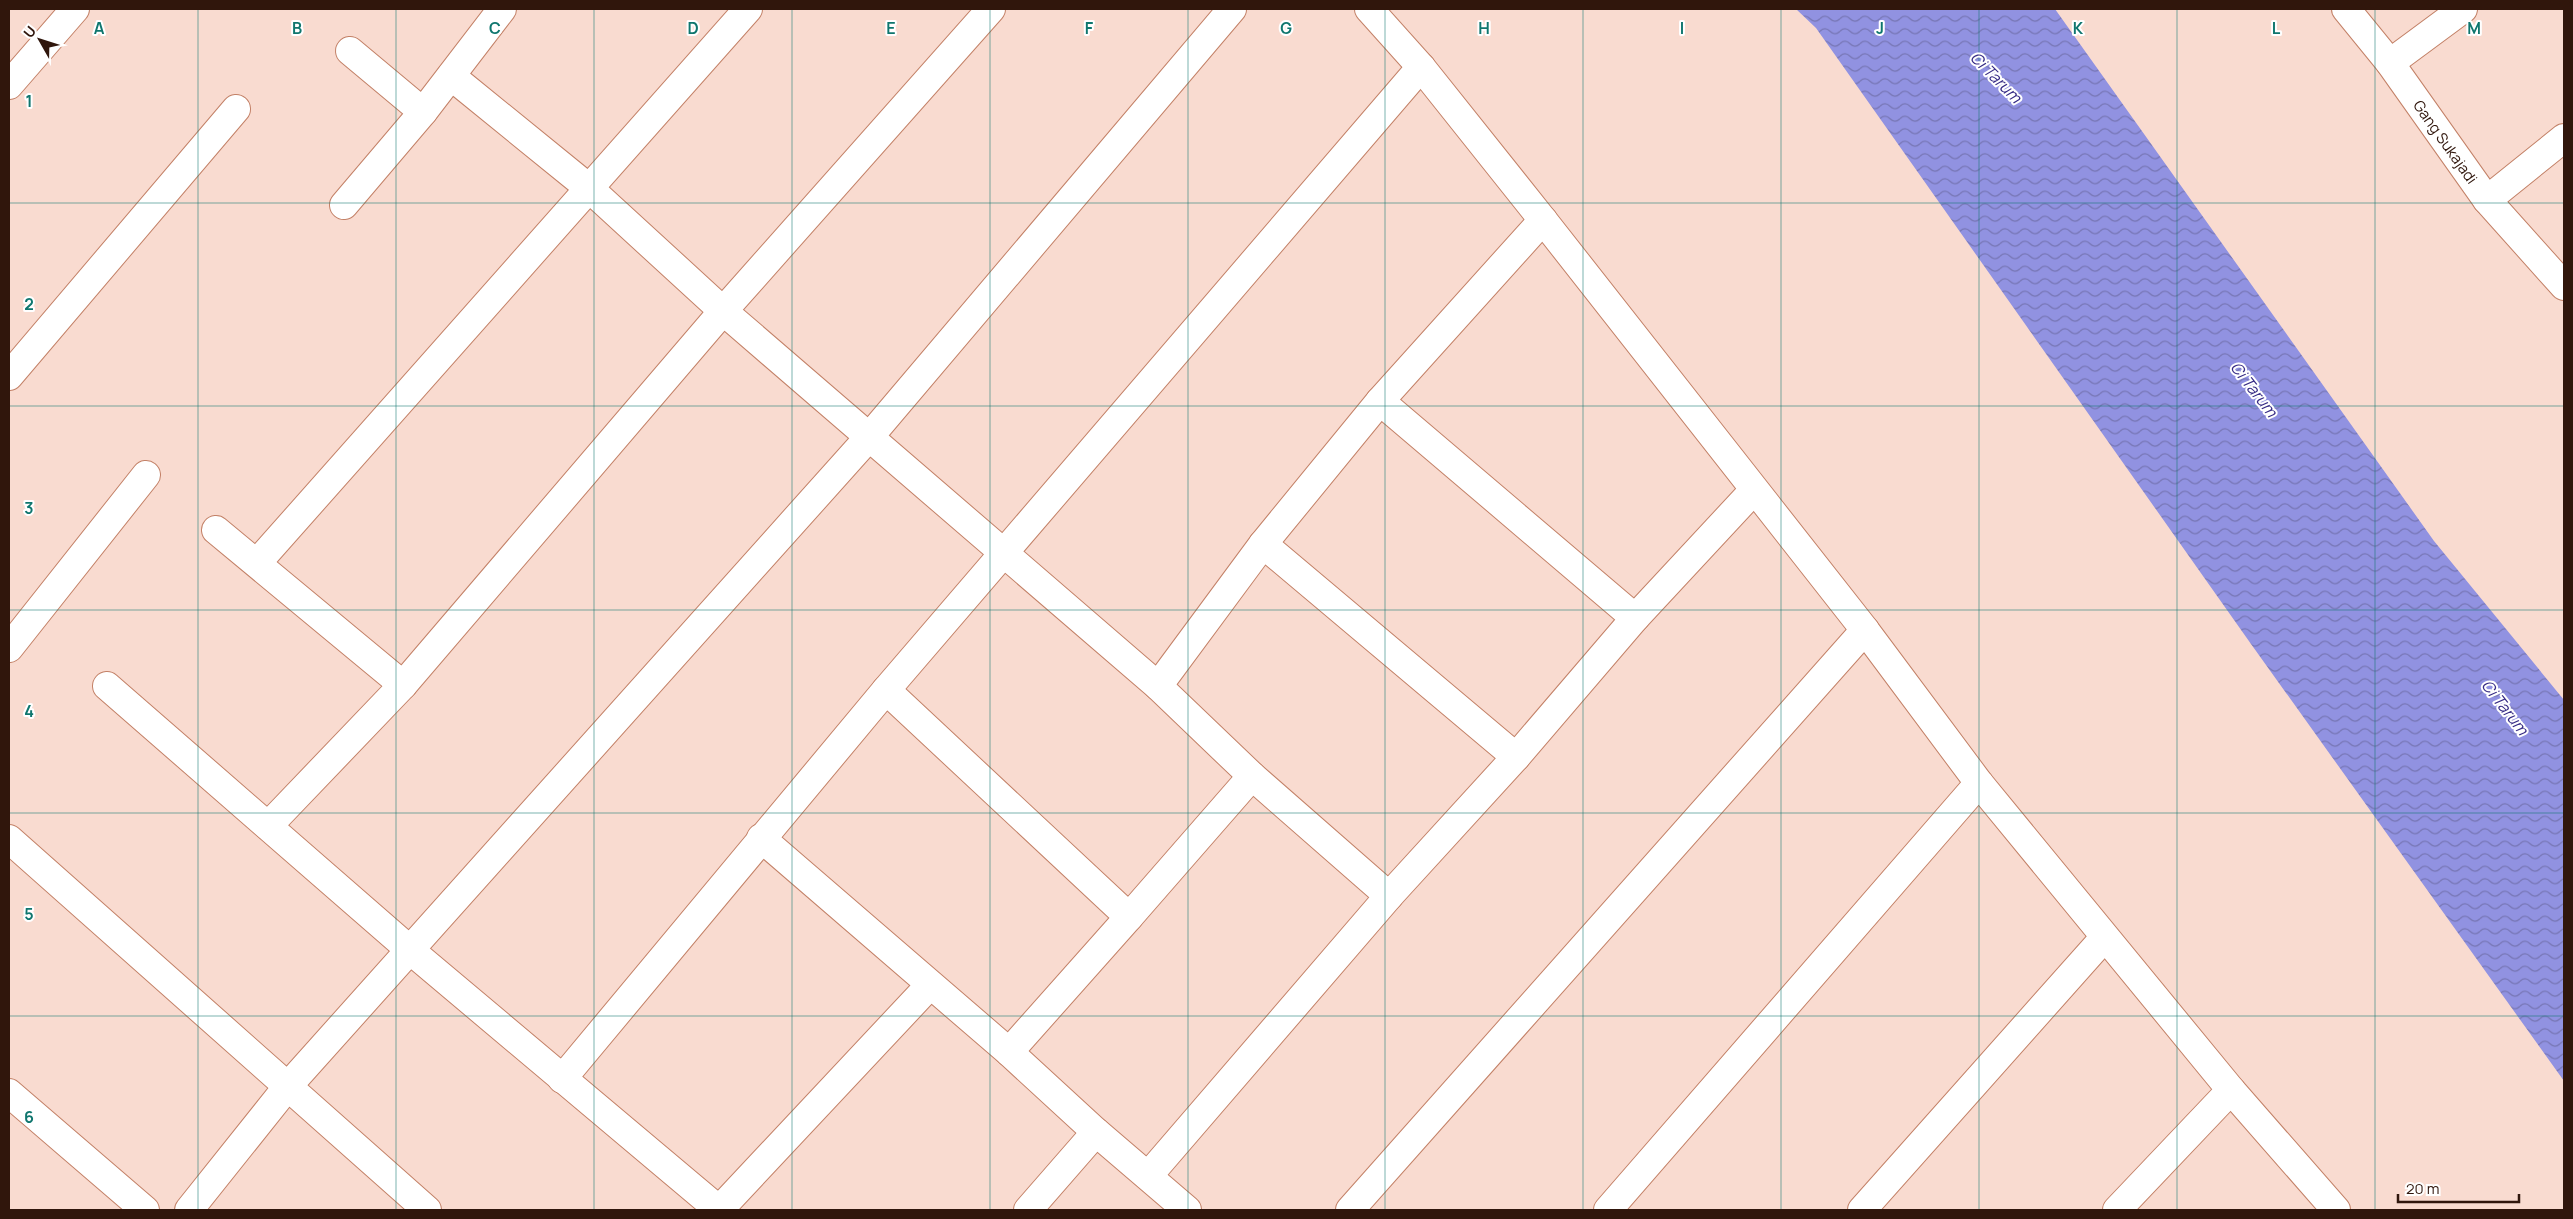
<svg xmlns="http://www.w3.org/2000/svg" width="2573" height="1219" font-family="Manrope,sans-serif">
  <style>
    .water { fill: url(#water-waves) }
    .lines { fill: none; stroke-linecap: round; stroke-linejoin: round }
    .street-casing { stroke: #c38167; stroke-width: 30 }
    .street { stroke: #fff; stroke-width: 28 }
    .grid { fill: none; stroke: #0f766e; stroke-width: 1; stroke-opacity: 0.55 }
    .labels { text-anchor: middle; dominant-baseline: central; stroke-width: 4; stroke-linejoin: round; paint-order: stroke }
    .street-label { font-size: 15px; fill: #30160c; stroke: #fff }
    .water-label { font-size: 16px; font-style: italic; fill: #362b85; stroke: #fff }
    .grid-label { font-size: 16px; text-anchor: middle; font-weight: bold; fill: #0f766e; stroke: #fff; stroke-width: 4; stroke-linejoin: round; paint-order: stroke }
  </style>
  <defs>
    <pattern id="water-waves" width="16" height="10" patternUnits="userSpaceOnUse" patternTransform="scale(1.25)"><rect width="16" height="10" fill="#9192e1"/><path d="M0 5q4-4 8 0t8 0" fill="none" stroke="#7776b5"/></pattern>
  </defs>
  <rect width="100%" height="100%" fill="#f9dbd0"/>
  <path class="water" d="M1796,9H2055L2434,541L2564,700V1081L2251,644L1816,28Z"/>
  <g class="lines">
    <defs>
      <g id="street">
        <path d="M1369,9L1421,67L1543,220L1865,630L1979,783L2231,1090L2336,1210"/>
        <path id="s1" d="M2346,9L2390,63L2487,200L2564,286"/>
        <path d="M350,51L423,112"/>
        <path d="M2390,63L2463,9"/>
        <path d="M451,76L590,189L723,311L1158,686L1252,776L1389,896"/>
        <path d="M9,85L75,9"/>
        <path d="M2487,200L2564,138"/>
        <path d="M344,205L423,112L502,9"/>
        <path d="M9,376L236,109"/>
        <path d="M1380,401L1635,618"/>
        <path d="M216,530L403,685"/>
        <path d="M1263,544L1516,757"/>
        <path d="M257,563L748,9"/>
        <path d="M9,648L146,475"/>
        <path d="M107,686L410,950L719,1210"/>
        <path d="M1158,686L1263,544L1380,401L1543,220"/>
        <path d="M886,690L1129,917L1009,1052"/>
        <path d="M268,826L403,685L723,311L991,9"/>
        <path d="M761,838L1009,1052L1096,1132L1187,1210"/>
        <path d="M9,839L427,1210"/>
        <path d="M1129,917L1252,776"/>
        <path d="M562,1079L886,690L1421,67"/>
        <path d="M9,1093L145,1210"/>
        <path d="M1148,1176L1389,896L1516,757L1635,618L1754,490"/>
        <path d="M189,1210L288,1086L870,436L1232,9"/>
        <path d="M719,1210L930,985"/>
        <path d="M1028,1210L1096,1132"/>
        <path d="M1350,1210L1865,630"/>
        <path d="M1608,1210L1979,783"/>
        <path d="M1862,1210L2104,938"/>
        <path d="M2117,1210L2231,1090"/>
      </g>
    </defs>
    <use href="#street" class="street-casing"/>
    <use href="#street" class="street"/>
  </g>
  <path class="grid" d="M198,9V1210M396,9V1210M594,9V1210M792,9V1210M990,9V1210M1188,9V1210M1385,9V1210M1583,9V1210M1781,9V1210M1979,9V1210M2177,9V1210M2375,9V1210M9,203H2564M9,406H2564M9,610H2564M9,813H2564M9,1016H2564"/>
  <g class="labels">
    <g class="street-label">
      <text stroke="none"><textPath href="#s1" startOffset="166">Gang Sukajadi</textPath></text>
    </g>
    <g class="water-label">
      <text transform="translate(1996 77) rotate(45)">Ci Tarum</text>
      <text transform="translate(2254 389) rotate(52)">Ci Tarum</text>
      <text transform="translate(2505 707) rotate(52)">Ci Tarum</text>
    </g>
  </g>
  <g class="grid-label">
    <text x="99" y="34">A</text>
    <text x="297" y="34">B</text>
    <text x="495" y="34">C</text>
    <text x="693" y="34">D</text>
    <text x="891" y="34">E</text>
    <text x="1089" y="34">F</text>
    <text x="1286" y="34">G</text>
    <text x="1484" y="34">H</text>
    <text x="1682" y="34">I</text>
    <text x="1880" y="34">J</text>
    <text x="2078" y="34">K</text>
    <text x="2276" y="34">L</text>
    <text x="2474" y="34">M</text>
    <text x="29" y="107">1</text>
    <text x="29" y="310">2</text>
    <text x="29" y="514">3</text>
    <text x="29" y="717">4</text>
    <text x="29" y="920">5</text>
    <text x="29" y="1123">6</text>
  </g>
  <rect width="2573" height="1219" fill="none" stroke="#30160c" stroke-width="20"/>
  <g transform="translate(40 40) rotate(309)" stroke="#ffffff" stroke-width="4" paint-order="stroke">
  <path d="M0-4L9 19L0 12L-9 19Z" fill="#30160c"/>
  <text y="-8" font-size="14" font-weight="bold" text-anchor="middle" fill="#30160c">U</text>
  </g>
  <path d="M2398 1194v8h121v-8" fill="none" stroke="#30160c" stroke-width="2.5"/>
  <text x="2406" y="1194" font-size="15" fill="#30160c" stroke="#ffffff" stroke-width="4" paint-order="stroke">20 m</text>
</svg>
